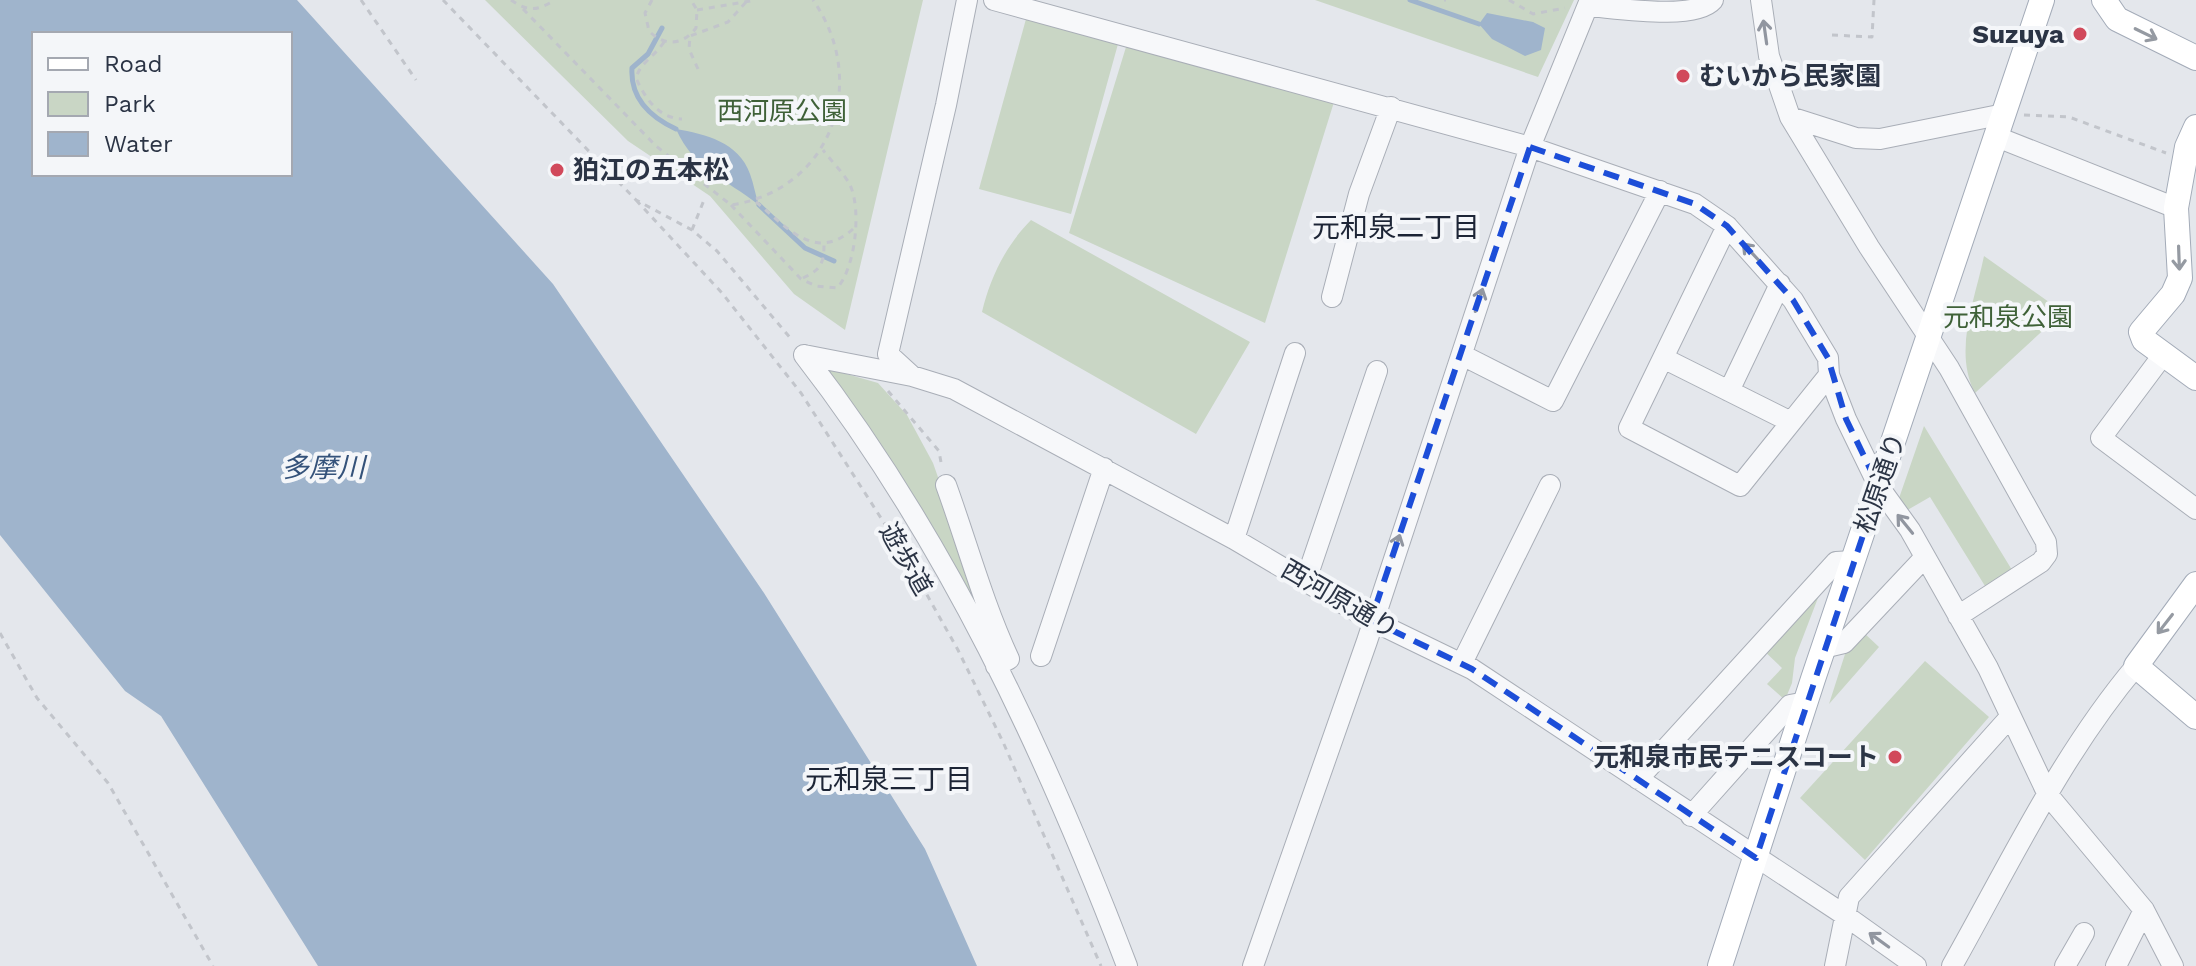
<svg xmlns="http://www.w3.org/2000/svg" width="2196" height="966" font-family="'Work Sans','Noto Sans JP',sans-serif">
  <style>
    .green { fill: #c9d6c5 }
    .water { fill: #9fb4cc; fill-rule: evenodd }
    .lines { fill: none; stroke-linecap: round; stroke-linejoin: round }
    .stream { stroke: #9fb4cc; stroke-width: 5 }
    .minor-casing { stroke: #a9aeb7; stroke-width: 22 }
    .major-casing { stroke: #a3abb8; stroke-width: 26 }
    .path { stroke: #c2c5cb; stroke-width: 3; stroke-dasharray: 6 6; stroke-linecap: butt }
    .minor { stroke: #f7f8fa; stroke-width: 20 }
    .major { stroke: #fff; stroke-width: 24 }
    .oneway { stroke: #9196a0 }
    .oneway2 { stroke: #959aa2 }
    .marked { fill: none; stroke: #1d4ed8; stroke-width: 6; stroke-dasharray: 16 10; stroke-linejoin: round }
    .poi-dot { fill: #d1495b; stroke: #f4f6f9; stroke-width: 3 }
    .labels { text-anchor: middle; dominant-baseline: central; stroke-width: 8; stroke-linejoin: round; paint-order: stroke }
    .poi-label { font-size: 26px; font-weight: bold; fill: #2b3445; stroke: #f4f6f9; text-anchor: end }
    .park-label { font-size: 26px; fill: #3f6138; stroke: #f4f6f9 }
    .street-label { font-size: 26px; fill: #2b3445; stroke: #f4f6f9 }
    .neighbourhood-label { font-size: 28px; fill: #1d2536; stroke: #f4f6f9 }
    .water-label { font-size: 28px; font-style: italic; fill: #34527a; stroke: #f4f6f9 }
  </style>
  <rect width="100%" height="100%" fill="#e4e7ec"/>
  <path class="green" d="M485,0H923L845,330L794,294L710,196L628,141Z
    M1315,0H1574L1538,77Z
    M1026,19L1118,44L1071,214L979,189Z
    M1126,47L1334,102L1265,323L1069,233Z
    M1031,220L1250,342L1196,434L982,312C990,278 1006,245 1031,220Z
    M1984,256L2063,312L1975,393C1953,351 1975,300 1984,256Z
    M822,367L878,383L907,415L933,463L958,534L977,610L882,446Z
    M1924,426L2012,570L1985,586L1930,497L1904,512L1897,504Z
    M1821,590L1795,658L1792,683L1785,700L1767,684L1782,668L1761,648Z
    M1863,632L1879,647L1829,704L1846,651Z
    M1925,661L1989,717L1865,860L1800,798Z"/>
  <path class="water" d="M0,0H297L553,284L764,593L925,849L977,966H318L161,716L125,691L0,535ZM34,34H290V174H34Z
    M1487,13L1533,22L1545,28L1541,50L1525,56L1492,39L1479,24Z
    M676,129C705,134 739,142 750,174C754,184 755,195 759,205C725,178 695,171 676,129Z"/>
  <g class="lines">
    <path class="stream" d="M1410,0L1479,24
      M662,28L648,54L632,68C630,99 650,117 676,129
      M759,205L805,248L834,261"/>
    <defs>
      <path id="minor" d="M994,0L1530,147L1695,204L1727,226L1793,300L1828,358L1829,375L1846,419L1879,487L1910,530L1988,668L2048,795L2144,910L2173,966
        M1761,0L1769,56L1790,117L1869,247L1949,368L2046,542L2047,554L2041,562L1958,616
        M1588,6C1616,8 1695,21 1713,0
        M1790,117L1856,138L1880,139L2004,114
        M1997,137L2176,208
        M1727,226L1629,428L1740,486L1829,375
        M1332,297L1359,194L1391,107
        M804,355L912,376L954,389L1234,539L1371,620L1472,669L1843,914L1916,966
        M804,355C946,538 1045,751 1127,966
        M1462,355L1553,401L1660,191
        M2163,355L2101,438L2196,509
        M1663,358L1789,421
        M912,376L888,354L946,105L967,0
        M1729,391L1780,284
        M946,485C967,543 983,603 1009,659L996,666
        M1234,539L1295,353
        M1306,580L1377,371
        M1823,648L1844,643L1925,557
        M1041,656L1104,468
        M1462,663L1550,485
        M1638,779L1836,562L1853,561
        M1691,816L1790,705L1806,702
        M1253,966L1367,641L1530,147L1590,0
        M1835,966L1849,897L2010,717
        M1952,966C2009,865 2061,755 2136,666
        M2065,966L2084,933
        M2116,966L2144,910"/>
      <path id="major" d="M2104,0L2117,19L2196,58
        M2196,127L2187,147L2176,208L2180,278L2173,294L2141,332L2144,340L2196,378
        M2196,584L2136,666L2196,717
        M1720,966L1813,679L2042,0"/>
    </defs>
    <use href="#minor" class="minor-casing"/>
    <use href="#major" class="major-casing"/>
    <path class="path" d="M361,0L416,80
      M443,0L636,200L692,230L717,251L792,340
      M511,0C528,12 537,11 555,0
      M652,0L645,13L649,31C665,47 683,45 696,28L697,10L691,0
      M1444,0H1446
      M1509,0L1533,14L1565,8
      M523,9L656,146L731,205C832,190 870,81 813,0
      M697,10L756,0
      M1832,35L1872,37L1874,0
      M664,42C655,56 640,63 636,78C645,98 658,118 682,119
      M698,69L689,49L690,36L728,22L747,1
      M2024,115L2069,117L2166,153
      M636,200L722,293L801,393L904,554L958,650L1003,742L1101,966
      M756,202C787,227 815,263 853,229
      M731,205L801,279L816,286L837,288C855,269 862,210 850,185C844,173 831,161 823,150
      M692,230L704,200
      M803,278C820,270 824,264 824,245
      M888,391L939,451L942,468
      M0,633L37,698L108,783L213,966"/>
    <use href="#minor" class="minor"/>
    <use href="#major" class="major"/>
  </g>
  <defs><path id="oneway-shaft" d="M-6 0H5M1.5-3L5.5 0L1.5 3" fill="none" stroke-width="1.6" stroke-linecap="round" stroke-linejoin="round" transform="scale(2)"/></defs>
  <g class="oneway">
    <use href="#oneway-shaft" transform="translate(1765 32) rotate(-98)"/>
    <use href="#oneway-shaft" transform="translate(1751 252) rotate(-133)"/>
    <use href="#oneway-shaft" transform="translate(1479 300) rotate(-72)"/>
    <use href="#oneway-shaft" transform="translate(1905 524) rotate(-129)"/>
    <use href="#oneway-shaft" transform="translate(1396 546) rotate(-71)"/>
    <use href="#oneway-shaft" transform="translate(1879 940) rotate(-144)"/>
  </g>
  <g class="oneway2">
    <use href="#oneway-shaft" transform="translate(2146 34) rotate(26)"/>
    <use href="#oneway-shaft" transform="translate(2179 258) rotate(88)"/>
    <use href="#oneway-shaft" transform="translate(2165 624) rotate(128)"/>
  </g>
  <path class="marked" d="M1530,147L1695,204L1727,226L1793,300L1828,358L1846,419L1879,487L1756,858L1472,669L1371,620Z"/>
  <g class="poi-dot">
    <circle cx="2080" cy="34" r="8"/>
    <circle cx="1683" cy="76" r="8"/>
    <circle cx="557" cy="170" r="8"/>
    <circle cx="1895" cy="757" r="8"/>
  </g>
  <g class="labels">
    <g class="poi-label">
      <text x="2064" y="34">Suzuya</text>
      <text x="1699" y="76" text-anchor="start">むいから民家園</text>
      <text x="573" y="170" text-anchor="start">狛江の五本松</text>
      <text x="1879" y="757">元和泉市民テニスコート</text>
    </g>
    <g class="park-label">
      <text x="782" y="111">西河原公園</text>
      <text x="2008" y="317">元和泉公園</text>
    </g>
    <g class="street-label">
      <text transform="translate(1880 483) rotate(-71)">松原通り</text>
      <text transform="translate(906 559) rotate(60)">遊歩道</text>
      <text transform="translate(1340 599) rotate(30)">西河原通り</text>
    </g>
    <g class="neighbourhood-label">
      <text x="1396" y="227">元和泉二丁目</text>
      <text x="889" y="779">元和泉三丁目</text>
    </g>
    <g class="water-label">
      <text x="323" y="467">多摩川</text>
    </g>
  </g>
  <rect x="32" y="32" width="260" height="144" fill="#f4f6f9" stroke="#a4a8b1" stroke-width="2"/>
  <rect x="48" y="58" width="40" height="12" fill="#ffffff" stroke="#a4a8b1" stroke-width="2"/>
  <text x="104" y="72" font-size="24" fill="#2b3445">Road</text>
  <rect x="48" y="92" width="40" height="24" fill="#c9d6c5" stroke="#a4a8b1" stroke-width="2"/>
  <text x="104" y="112" font-size="24" fill="#2b3445">Park</text>
  <rect x="48" y="132" width="40" height="24" fill="#9fb4cc" stroke="#a4a8b1" stroke-width="2"/>
  <text x="104" y="152" font-size="24" fill="#2b3445">Water</text>
</svg>
